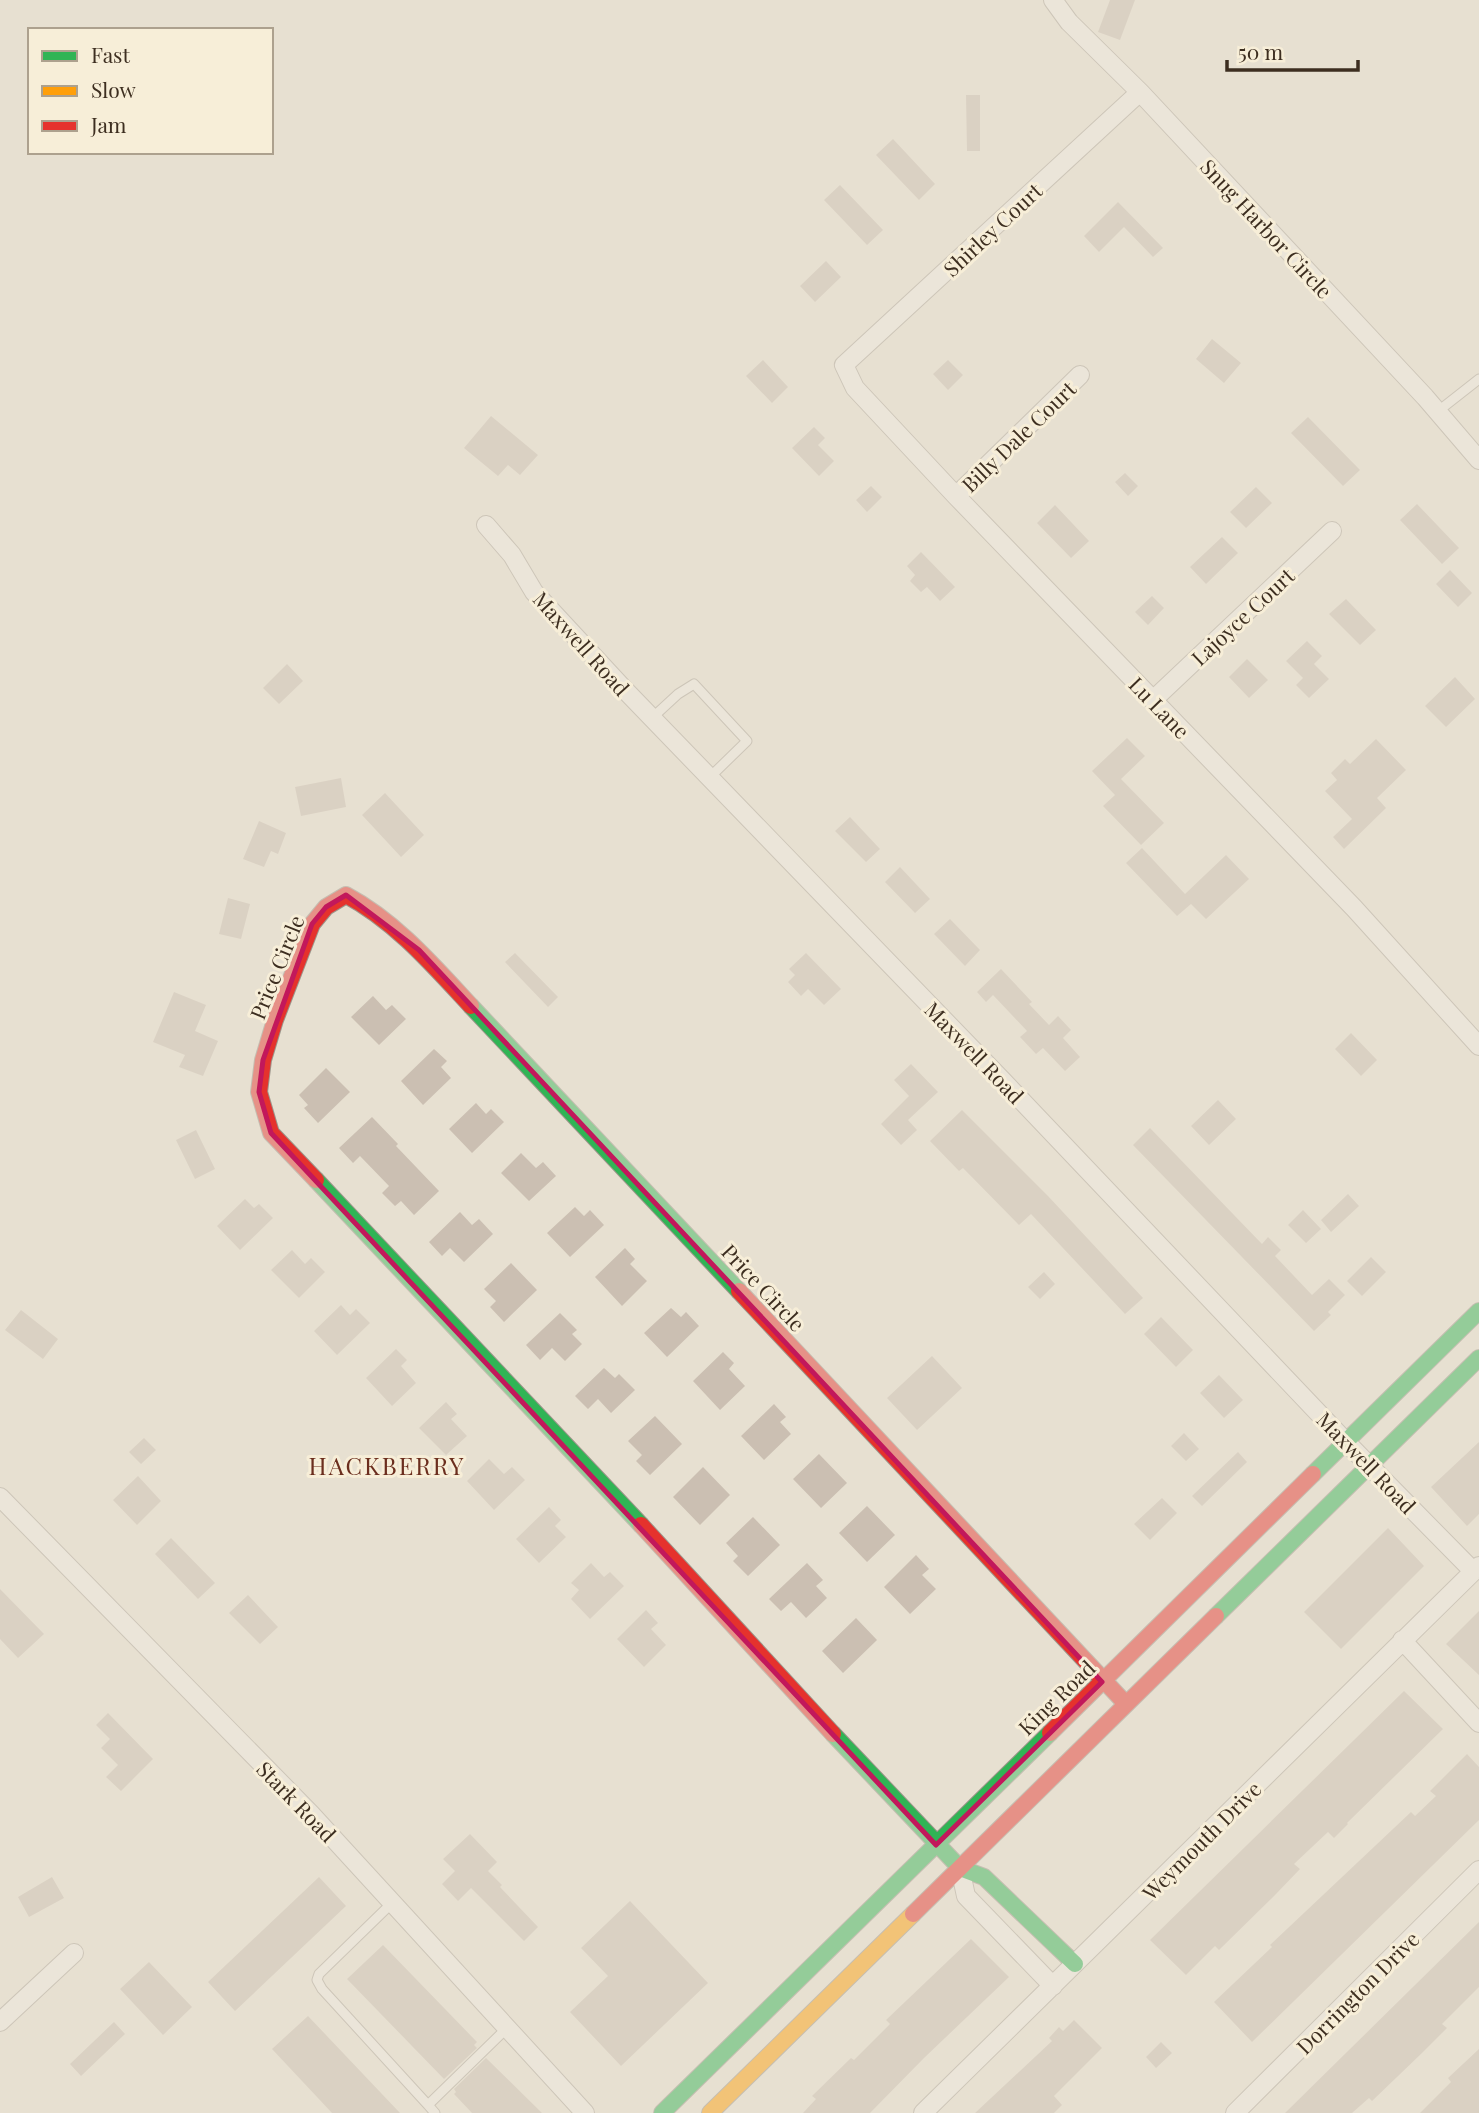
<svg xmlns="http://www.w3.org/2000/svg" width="1479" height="2113" font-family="'Playfair Display',serif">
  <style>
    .building { fill: #cbbfb2 }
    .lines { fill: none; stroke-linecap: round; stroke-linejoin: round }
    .lane-casing { stroke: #ada599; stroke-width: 11 }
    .street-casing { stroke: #ada599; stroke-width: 20 }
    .fast-casing { stroke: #9c958a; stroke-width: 18 }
    .slow-casing { stroke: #9c958a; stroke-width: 18 }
    .jam-casing { stroke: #9c958a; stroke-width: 18 }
    .lane { stroke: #efebe3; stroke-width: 9 }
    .street { stroke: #efebe3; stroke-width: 18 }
    .fast { stroke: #30b455; stroke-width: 16 }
    .slow { stroke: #ff9f0a; stroke-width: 16 }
    .jam { stroke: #e5322d; stroke-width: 16 }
    .marked { fill: none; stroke: #c2185b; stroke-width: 5; stroke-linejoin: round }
    .labels { text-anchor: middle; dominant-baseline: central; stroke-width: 6; stroke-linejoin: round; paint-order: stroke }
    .street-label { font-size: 21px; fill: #3d2e20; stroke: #f7eed8 }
    .quarter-label { font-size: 24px; letter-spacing: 2px; fill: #6b2e1e; stroke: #f7eed8 }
  </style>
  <rect width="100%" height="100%" fill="#e7e0d1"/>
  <path class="building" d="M1110,0H1135L1120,40L1098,32Z
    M966,95H980V151H967Z
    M893,139L935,184L919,200L876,155Z
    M840,185L883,230L867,245L824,200Z
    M1118,202L1163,248L1153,257L1124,227L1099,252L1084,236Z
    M826,261L841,277L815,302L800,286Z
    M1212,339L1241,363L1224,383L1196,359Z
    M763,360L788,387L772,403L746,376Z
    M948,360L963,375L948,390L933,374Z
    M491,416L538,455L520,475L508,465L498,476L464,448Z
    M1308,417L1360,470L1343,486L1291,433Z
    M814,427L825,438L818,445L834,461L819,476L792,448Z
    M1125,473L1138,486L1128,496L1115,482Z
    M871,486L882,497L867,512L856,500Z
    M1256,487L1272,503L1246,528L1230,512Z
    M1417,504L1459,548L1442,564L1400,520Z
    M1055,505L1089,541L1071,558L1037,523Z
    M1222,537L1238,553L1206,584L1190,567Z
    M921,552L955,587L940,601L927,587L921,592L910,581L915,575L907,566Z
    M1450,570L1472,593L1458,607L1436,584Z
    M1152,596L1164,608L1148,625L1135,612Z
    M1346,599L1376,630L1360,645L1329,614Z
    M1307,641L1322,656L1314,664L1329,679L1309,698L1296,685L1303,678L1286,661Z
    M1247,659L1268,680L1249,698L1229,677Z
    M287,664L303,681L279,704L263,688Z
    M1455,677L1475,699L1446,727L1425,706Z
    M1127,738L1145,756L1121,779L1164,823L1141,845L1103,806L1115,795L1092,771Z
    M1376,739L1406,770L1377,798L1386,808L1344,849L1333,837L1352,819L1325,791L1337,780L1331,773L1345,759L1350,764Z
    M341,778L346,807L301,816L295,787Z
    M385,793L424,835L401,857L362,815Z
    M850,817L880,849L866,862L835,831Z
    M259,821L286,833L278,854L271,851L264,867L243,859Z
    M1142,848L1185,894L1226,855L1249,879L1206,919L1191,904L1177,916L1126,863Z
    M900,867L930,899L915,913L885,882Z
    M228,898L250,904L241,939L219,934Z
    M950,919L980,950L965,966L934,934Z
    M515,953L558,997L548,1007L505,962Z
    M806,953L841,989L824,1005L808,989L801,996L788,982L795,975L789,969Z
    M1001,969L1032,1002L1029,1004L1049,1025L1058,1016L1071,1030L1063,1038L1080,1057L1065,1071L1043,1048L1036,1054L1020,1037L1027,1031L993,995L986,1002L977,992Z
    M174,992L206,1005L195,1031L218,1041L203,1076L179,1067L185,1055L153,1042Z
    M373,996L386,1010L392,1005L406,1019L379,1045L351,1017Z
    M1351,1033L1377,1060L1361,1076L1335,1049Z
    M434,1049L447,1061L441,1067L451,1078L423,1105L401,1081Z
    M911,1064L938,1092L908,1120L917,1130L901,1145L881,1124L909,1096L894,1080Z
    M326,1068L350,1092L318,1123L304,1108L308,1105L299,1095Z
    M1218,1100L1236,1119L1209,1145L1191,1126Z
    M476,1103L486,1114L491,1109L504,1122L472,1153L449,1129Z
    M962,1110L1048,1196L1143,1298L1125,1314L1031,1214L1019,1225L963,1168L959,1171L930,1141Z
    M372,1117L398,1144L396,1146L439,1191L414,1215L401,1201L395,1206L382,1193L389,1186L360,1156L353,1163L339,1148Z
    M1150,1128L1262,1244L1268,1237L1281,1250L1275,1256L1312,1295L1329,1279L1345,1295L1328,1312L1331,1315L1314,1331L1133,1145Z
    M196,1130L215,1169L195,1179L176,1140Z
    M521,1153L536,1168L543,1162L556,1176L529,1201L501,1173Z
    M1348,1194L1359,1206L1331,1232L1321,1220Z
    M245,1199L254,1208L259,1204L273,1218L240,1250L217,1226Z
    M575,1207L584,1216L590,1210L604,1225L570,1257L547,1233Z
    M1303,1210L1321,1229L1306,1243L1288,1225Z
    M460,1212L472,1225L479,1219L493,1234L464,1262L450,1248L442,1256L429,1242Z
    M625,1248L635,1259L630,1264L647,1281L622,1306L595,1277Z
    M292,1250L305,1264L311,1258L325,1272L299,1298L271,1270Z
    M1371,1257L1386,1272L1362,1296L1347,1281Z
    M511,1263L537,1290L504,1322L490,1307L496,1301L484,1289Z
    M1044,1272L1055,1284L1040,1299L1028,1287Z
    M341,1305L350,1315L356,1309L370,1323L337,1355L314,1331Z
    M671,1308L681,1317L686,1312L699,1326L667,1357L644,1333Z
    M21,1310L58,1339L43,1359L5,1330Z
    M560,1313L577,1330L572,1334L582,1344L565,1361L552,1348L540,1360L526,1345Z
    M1161,1317L1193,1350L1176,1367L1144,1334Z
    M396,1349L407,1360L401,1366L416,1383L392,1406L366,1378Z
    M723,1352L734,1363L729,1369L745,1386L720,1410L693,1381Z
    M932,1356L962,1388L917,1430L887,1398Z
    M604,1368L615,1378L619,1374L635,1390L611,1413L598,1399L588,1409L575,1396Z
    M1219,1375L1243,1400L1224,1418L1200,1393Z
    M446,1402L457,1414L451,1419L467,1436L446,1455L419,1428Z
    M774,1404L786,1417L780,1422L791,1434L764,1460L741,1436Z
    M655,1416L682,1444L650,1475L636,1461L642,1455L628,1441Z
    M1184,1433L1199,1449L1186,1461L1171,1446Z
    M144,1438L156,1450L141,1464L129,1452Z
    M1479,1442V1514L1467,1526L1431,1487Z
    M1238,1452L1247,1462L1202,1506L1192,1496Z
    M819,1454L847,1483L821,1508L793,1479Z
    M489,1459L504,1474L512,1467L525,1480L494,1510L467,1481Z
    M703,1467L730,1495L700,1525L673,1497Z
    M138,1476L161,1501L137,1525L113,1500Z
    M1162,1498L1177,1513L1150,1540L1134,1524Z
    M867,1506L895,1535L867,1562L839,1533Z
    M549,1507L561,1520L555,1526L566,1537L539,1563L516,1539Z
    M753,1517L780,1545L748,1576L733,1561L738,1556L726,1543Z
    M1388,1528L1424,1566L1341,1649L1304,1612Z
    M171,1538L215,1583L198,1599L155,1554Z
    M916,1555L929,1569L922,1575L936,1589L910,1614L884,1587Z
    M591,1563L604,1577L610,1572L624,1586L590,1619L571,1599L579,1590L571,1583Z
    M807,1563L823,1580L816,1586L827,1598L806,1618L791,1602L781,1611L769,1599Z
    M0,1589L44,1634L18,1658L0,1639Z
    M248,1595L278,1627L260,1644L229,1613Z
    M646,1610L658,1623L651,1629L666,1645L644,1667L617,1639Z
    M1479,1611V1675L1446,1644Z
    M856,1618L877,1640L843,1673L822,1651Z
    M1404,1691L1443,1729L1347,1823L1348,1824L1334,1838L1328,1832L1294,1864L1300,1869L1276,1894L1219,1950L1215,1946L1186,1975L1150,1940Z
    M108,1713L153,1759L121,1791L106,1777L118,1765L101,1748L110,1739L96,1725Z
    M1467,1754L1479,1767V1820L1252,2042L1214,2002L1272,1947L1270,1945L1411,1812L1415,1816L1436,1796L1430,1791Z
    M470,1834L497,1862L488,1871L502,1885L500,1887L538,1927L524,1941L471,1888L458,1901L442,1884L455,1871L443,1859Z
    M52,1877L64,1898L29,1917L18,1897Z
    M319,1877L346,1906L235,2011L208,1982Z
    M630,1901L708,1983L621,2066L570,2012L608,1976L581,1948Z
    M1479,1922V1987L1442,2024L1447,2028L1422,2053L1372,2101L1369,2098L1352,2113H1285Z
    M971,1939L1009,1977L924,2058L870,2113H803L816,2099L812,2096L851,2058L854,2060L890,2024L886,2020Z
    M383,1945L477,2042L474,2045L477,2048L444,2079L347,1979Z
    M149,1962L192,2007L163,2035L120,1989Z
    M308,2016L400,2113H332L272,2049Z
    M1074,2020L1102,2048L1054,2096L1062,2105L1054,2113H975L1052,2041L1049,2038L1059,2027L1063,2031Z
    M114,2022L125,2034L81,2076L70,2064Z
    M1161,2042L1172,2053L1156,2068L1146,2057Z
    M1479,2049V2113H1420L1451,2082L1448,2078Z
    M486,2058L542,2113H472L454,2094L456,2092L454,2089Z"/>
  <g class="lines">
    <defs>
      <path id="lane" d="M1437,412L1479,379
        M652,718L678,694L694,684L747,741L709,778
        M392,1903L319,1974L317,1980L322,1989L428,2105
        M435,2113L428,2105L507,2028"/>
      <path id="street" d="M1053,0L1069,22L1140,92L1425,397L1479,460
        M1140,92L844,365L855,388L956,496L1354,908L1479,1046
        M956,496L1080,375
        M486,525L512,555L534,592L623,688L1002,1080L1345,1441L1473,1571
        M1153,700L1332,531
        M0,1497L311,1814L585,2113
        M1402,1640L1479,1723
        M960,1868L966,1896L1053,1986
        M0,2022L74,1953
        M923,2113L1479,1566
        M1235,2113L1479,1870"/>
      <path id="fast" d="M471,1006L739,1291
        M316,1180L641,1525
        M1313,1474L1479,1311
        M1216,1616L1479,1358
        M833,1734L960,1868L984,1877L1075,1964
        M662,2113L1050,1733"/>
      <path id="slow" d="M710,2113L913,1914"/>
      <path id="jam" d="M316,1180L271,1133L259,1092L263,1060L275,1020L312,924L326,907L346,895C395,921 433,965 471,1006
        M739,1291L1126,1704
        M641,1525L833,1734
        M1050,1733L1313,1474
        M913,1914L1216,1616"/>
    </defs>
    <use href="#lane" class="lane-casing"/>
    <use href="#street" class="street-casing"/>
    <use href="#fast" class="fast-casing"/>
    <use href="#slow" class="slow-casing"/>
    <use href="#jam" class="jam-casing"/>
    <use href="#lane" class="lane"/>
    <use href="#street" class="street"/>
    <use href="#fast" class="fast"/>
    <use href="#slow" class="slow"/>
    <use href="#jam" class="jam"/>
  </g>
  <path d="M0 0H1479V2113H0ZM346,895L419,950L1102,1682L936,1845L271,1133L259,1092L263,1060L312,924L326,907Z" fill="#e7e0d1" fill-opacity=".55" fill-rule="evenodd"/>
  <path class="marked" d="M346,895L419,950L1102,1682L936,1845L271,1133L259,1092L263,1060L312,924L326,907Z"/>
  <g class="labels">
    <g class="street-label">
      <text transform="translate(1267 228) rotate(47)">Snug Harbor Circle</text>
      <text transform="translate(992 229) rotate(-43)">Shirley Court</text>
      <text transform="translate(1018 436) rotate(-44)">Billy Dale Court</text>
      <text transform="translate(1242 616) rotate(-43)">Lajoyce Court</text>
      <text transform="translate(582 643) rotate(48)">Maxwell Road</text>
      <text transform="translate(1160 707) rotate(46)">Lu Lane</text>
      <text transform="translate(276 967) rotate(-68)">Price Circle</text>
      <text transform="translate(975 1052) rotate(46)">Maxwell Road</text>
      <text transform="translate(764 1287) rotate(47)">Price Circle</text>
      <text transform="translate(1367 1462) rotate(46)">Maxwell Road</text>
      <text transform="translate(1056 1697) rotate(-44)">King Road</text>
      <text transform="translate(297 1801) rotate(46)">Stark Road</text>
      <text transform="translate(1201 1840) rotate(-45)">Weymouth Drive</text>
      <text transform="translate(1357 1992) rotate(-45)">Dorrington Drive</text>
    </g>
    <g class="quarter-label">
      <text x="387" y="1465">HACKBERRY</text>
    </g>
  </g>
  <rect x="28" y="28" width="245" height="126" fill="#f7eed8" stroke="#ada18e" stroke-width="2"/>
  <rect x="42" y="51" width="35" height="10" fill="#30b455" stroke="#ada18e" stroke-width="2"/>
  <text x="91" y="63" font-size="21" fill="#3d2e20">Fast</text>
  <rect x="42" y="86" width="35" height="10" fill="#ff9f0a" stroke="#ada18e" stroke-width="2"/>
  <text x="91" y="98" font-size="21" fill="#3d2e20">Slow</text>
  <rect x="42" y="121" width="35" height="10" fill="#e5322d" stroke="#ada18e" stroke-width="2"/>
  <text x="91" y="133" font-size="21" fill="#3d2e20">Jam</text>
  <path d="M1227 60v10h131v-10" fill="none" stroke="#3d2e20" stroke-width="3.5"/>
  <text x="1238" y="60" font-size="21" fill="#3d2e20" stroke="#f7eed8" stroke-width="5" paint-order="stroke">50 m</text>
</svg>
